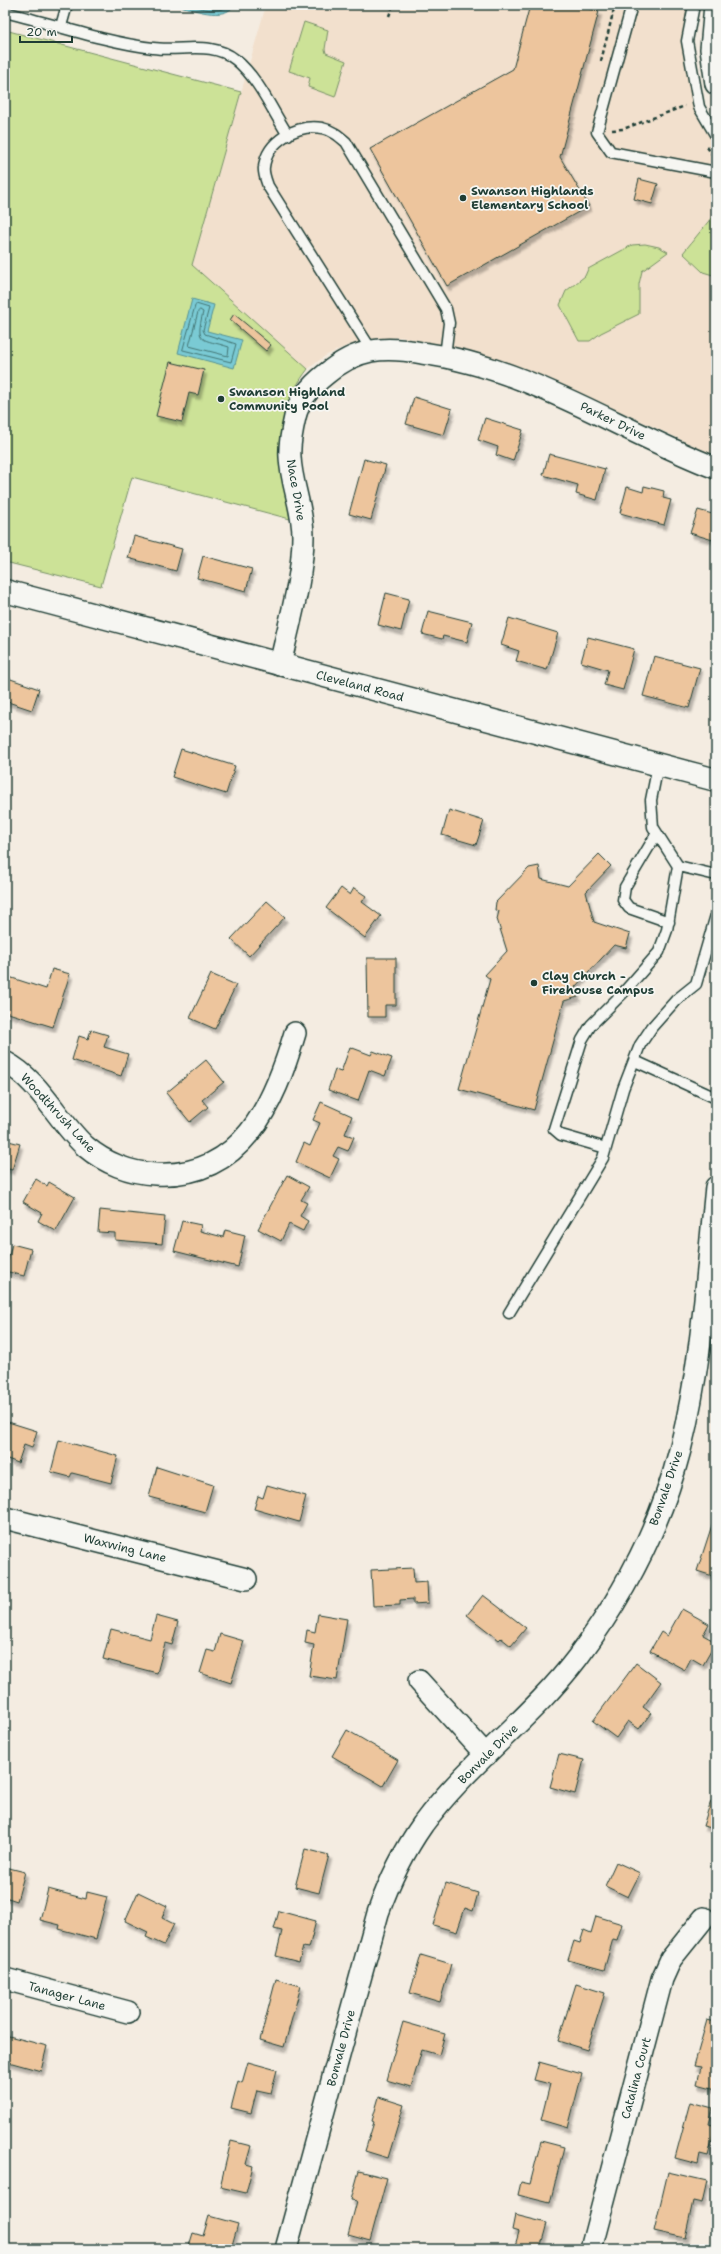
<svg xmlns="http://www.w3.org/2000/svg" width="721" height="2254" font-family="'Shantell Sans',sans-serif">
  <style>
    .built { fill: #f2e0cd }
    .green { fill: #cce297; stroke: #769066 }
    .water { fill: #7acad4; stroke: #569294 }
    .lines { fill: none; stroke-linecap: round; stroke-linejoin: round }
    .shore { stroke: #437574; stroke-width: 1 }
    .building { fill: #edc59d; stroke: #1f3d34; filter: url(#shadow) }
    .service-casing { stroke: #1f3d34; stroke-width: 13 }
    .minor-casing { stroke: #1f3d34; stroke-width: 24 }
    .secondary-casing { stroke: #1f3d34; stroke-width: 25 }
    .path { stroke: #1f3d34; stroke-width: 2.5; stroke-dasharray: 4 3; stroke-linecap: butt }
    .service { stroke: #f6f6f2; stroke-width: 10 }
    .minor { stroke: #f6f6f2; stroke-width: 21 }
    .secondary { stroke: #f6f6f2; stroke-width: 22 }
    .poi-dot { fill: #1f3d34; stroke: #f6f6f2; stroke-width: 1.5 }
    .labels { text-anchor: middle; dominant-baseline: central; stroke-width: 3.5; stroke-linejoin: round; paint-order: stroke }
    .poi-label { font-size: 12px; font-weight: bold; fill: #1f3d34; stroke: #f6f6f2; text-anchor: start }
    .street-label { font-size: 12px; fill: #1f3d34; stroke: #f6f6f2 }
  </style>
  <defs>
    <filter id="shadow"><feDropShadow dx="2.5" dy="4.5" stdDeviation="1" flood-color="#0004"/></filter>
  </defs>
  <rect width="100%" height="100%" fill="#f4ece1"/>
  <filter id="ink" filterUnits="userSpaceOnUse"><feTurbulence type="fractalNoise" baseFrequency=".025" numOctaves="2"/><feDisplacementMap in="SourceGraphic" scale="8" xChannelSelector="R" yChannelSelector="G"/><feConvolveMatrix kernelMatrix="1 2 1 2 8 2 1 2 1" color-interpolation-filters="sRGB"/></filter>
  <g filter="url(#ink)">
    <path class="built" d="M266,5H692L690,30L694,83L716,132V456L551,379L471,351L401,337L375,339L346,346L325,356L308,369L192,265Z"/>
    <path class="green" d="M304,22L328,30L325,49L326,53L346,61L335,97L308,87L310,78L289,71Z
      M5,30L241,92L192,265L308,369C268,421 281,459 290,519L132,477L101,586L5,562Z
      M716,212V276L703,272L683,253Z
      M645,244L659,247L668,252L642,271L639,284V314L601,333L590,341H579L560,305L566,291L585,276L588,269L632,245Z"/>
    <path class="water" d="M177,5H234C225,22 191,9 177,5Z
      M192,299L214,305L207,331L242,340L234,368L178,353Z"/>
    <g class="lines">
      <path class="shore" d="M191,5C203,9 219,14 230,5
        M196,304L209,308L203,330L205,334L236,344L231,362L183,350Z
        M200,310L203,312C195,345 202,338 229,347L228,356L189,346L198,312Z"/>
    </g>
    <path class="building" d="M530,5H575L599,11L560,157L589,206L447,286L370,149L513,69Z
      M639,179L658,184L652,204L634,199Z
      M234,314L271,345L266,351L230,320Z
      M170,362L204,370L198,395L189,393L182,422L156,416Z
      M414,397L452,409L444,435L406,424Z
      M485,418L523,430L513,461L496,455L498,447L478,440Z
      M549,454L605,469L597,500L576,494L578,485L543,475Z
      M364,459L386,465L371,520L349,514Z
      M644,486L664,491L663,498L671,500L664,525L620,513L627,487L643,492Z
      M698,510L716,515V541L690,533Z
      M134,536L182,549L176,571L128,558Z
      M203,556L252,569L246,591L197,578Z
      M386,593L409,599L401,631L378,625Z
      M428,611L472,622L467,642L443,636L442,639L422,634Z
      M509,618L558,633L547,670L516,661L519,651L501,645Z
      M588,637L634,649L623,690L604,685L608,670L581,662Z
      M654,656L700,668L689,708L643,696Z
      M5,677L39,689L32,710L5,701Z
      M181,749L235,766L226,794L172,777Z
      M449,810L484,821L476,845L442,835Z
      M599,854L611,866L586,892L594,922L630,934L626,948L614,945L575,987L578,997L564,1001L534,1110L459,1089L490,979L485,975L507,951L497,919L499,911L495,910L496,902L529,868L539,866L541,879L568,886Z
      M341,888L350,895L354,888L366,896L362,902L381,916L365,938L326,908Z
      M267,901L285,917L249,956L231,939Z
      M367,958H396V1005H385V1017H368Z
      M52,969L70,974L53,1027L5,1012L6,976L46,989Z
      M211,974L236,985L215,1029L190,1018Z
      M91,1030L108,1035L104,1047L128,1054L121,1076L72,1060L79,1036L88,1039Z
      M350,1047L371,1055L373,1051L392,1058L385,1076L369,1070L358,1101L328,1090L335,1070L341,1072Z
      M206,1060L224,1082L202,1100L208,1107L190,1122L166,1093Z
      M321,1102L352,1116L345,1134L354,1137L348,1151L338,1147L333,1156L339,1159L330,1178L296,1162L304,1143L310,1146L320,1123L313,1120Z
      M5,1140L20,1144L12,1170L5,1168Z
      M287,1175L309,1187L301,1200L307,1203L300,1216L308,1221L303,1231L289,1224L281,1241L258,1229Z
      M36,1179L47,1186L49,1182L75,1197L56,1231L38,1221L42,1213L23,1202Z
      M100,1210L165,1217L162,1244L115,1240V1233L98,1232Z
      M182,1221L201,1225L200,1231L223,1237L225,1230L245,1235L238,1267L174,1251Z
      M12,1244L31,1249L24,1276L5,1271Z
      M5,1421L37,1431L32,1448L24,1445L18,1463L5,1458Z
      M59,1440L118,1456L111,1483L72,1473L70,1477L51,1472Z
      M157,1467L213,1485L205,1512L149,1497Z
      M267,1485L306,1496L299,1522L254,1509L258,1496L263,1498Z
      M713,1522L716,1523V1577L697,1571Z
      M413,1568L414,1583L427,1582L428,1603L413,1604V1599L400,1600V1605L373,1606L371,1570Z
      M483,1595L526,1628L511,1646L501,1638L499,1640L467,1615Z
      M682,1609L709,1624L703,1635L716,1642L703,1665L691,1658L685,1670L650,1651L661,1632L667,1636Z
      M318,1614L347,1619L337,1680L309,1676L314,1645L305,1643L307,1630L315,1632Z
      M156,1616L178,1622L172,1645L165,1643L157,1673L103,1659L111,1629L150,1639Z
      M220,1634L244,1641L231,1683L200,1673L207,1650L215,1652Z
      M636,1663L661,1682L643,1707L651,1713L639,1729L628,1721L616,1738L593,1721Z
      M347,1730L398,1760L383,1786L332,1756Z
      M559,1754L584,1760L575,1794L550,1787Z
      M711,1801L716,1802V1829L703,1826Z
      M305,1849L329,1855L319,1893L295,1887Z
      M616,1862L640,1873L628,1897L605,1886Z
      M5,1867L25,1872L17,1901L5,1897Z
      M446,1883L478,1893L473,1911L465,1908L457,1932L433,1925Z
      M48,1889L86,1899L87,1892L107,1897L96,1939L59,1929L60,1925L40,1920Z
      M138,1892L167,1906L162,1918L174,1924L164,1945L146,1937L148,1932L125,1921Z
      M279,1911L316,1921L309,1948L303,1947L299,1962L276,1956L282,1931L274,1929Z
      M596,1916L622,1924L617,1940L613,1939L604,1970L568,1960L574,1941L580,1943L584,1930L591,1933Z
      M421,1955L451,1964L440,2002L410,1993Z
      M276,1979L301,1986L284,2047L260,2040Z
      M576,1984L605,1993L587,2050L558,2041Z
      M707,2020L716,2022V2089L697,2084L701,2067L694,2066Z
      M403,2022L445,2034L439,2055L422,2050L411,2087L386,2080Z
      M5,2035L47,2046L41,2071L5,2061Z
      M248,2062L277,2070L271,2093L257,2090L251,2113L231,2108L238,2081L242,2083Z
      M539,2062L582,2074L568,2128L541,2120L550,2084L534,2080Z
      M379,2097L404,2105L388,2158L365,2151L374,2122L372,2121Z
      M690,2102L713,2108L709,2124L716,2126L708,2156L700,2154L698,2164L675,2158Z
      M231,2141L251,2146L246,2164L253,2166L246,2193L220,2187Z
      M541,2141L564,2147L550,2203L518,2195L521,2182L530,2184Z
      M359,2171L387,2178L370,2241L348,2235L357,2201L351,2200Z
      M668,2172L707,2181L702,2203L693,2201L685,2238L654,2231Z
      M515,2215L547,2223L540,2249H514L519,2232L512,2230Z
      M209,2216L238,2224L231,2249H188L193,2233L203,2236Z"/>
    <g class="lines">
      <defs>
        <path id="service" d="M632,5L597,132L611,152L716,172
          M694,5L687,41L699,107L716,136
          M5,12C53,24 104,42 153,48C181,52 212,40 236,60C258,78 272,110 288,135
          M61,26L67,5
          M372,351L268,186C266,180 263,173 264,167C267,141 297,124 322,128C332,130 339,136 346,142L446,309L449,323L445,356
          M657,833L625,887L623,900L629,908L669,922
          M678,866L716,875
          M635,1061L716,1098
          M606,1148L561,1135L554,1129L582,1040L591,1025L623,993L659,952L667,930L678,866L653,827L651,800L658,765
          M509,1313L603,1158L623,1089L640,1045L652,1027L676,1000L696,984L716,915"/>
        <path id="minor" d="M715,5L711,49L716,84
          M280,665C289,623 303,578 303,536C303,508 291,484 290,457C289,444 292,430 295,417C299,399 312,385 326,374C339,363 355,354 371,351C387,348 406,350 422,353C529,367 617,430 716,468
          M5,1062C41,1081 57,1121 86,1147C105,1163 130,1173 155,1174C242,1179 274,1104 295,1033
          M5,1518L246,1579
          M419,1681L486,1755
          M5,1979L128,2012
          M286,2249L378,1913C389,1882 404,1851 423,1824C468,1763 532,1718 578,1657C624,1595 661,1524 680,1450C702,1364 707,1274 716,1187
          M591,2249L662,1979L671,1959L704,1918"/>
        <path id="secondary" d="M5,591L716,780"/>
      </defs>
      <use href="#service" class="service-casing"/>
      <use href="#minor" class="minor-casing"/>
      <use href="#secondary" class="secondary-casing"/>
      <path class="path" d="M389,16L393,5
        M601,61L615,5
        M612,130L623,129L685,106
        M707,147L714,157"/>
      <use href="#service" class="service"/>
      <use href="#minor" class="minor"/>
      <use href="#secondary" class="secondary"/>
    </g>
  </g>
  <g class="poi-dot">
    <circle cx="463" cy="198" r="4"/>
    <circle cx="221" cy="399" r="4"/>
    <circle cx="534" cy="983" r="4"/>
  </g>
  <g class="labels">
    <g class="poi-label">
      <text x="471" y="191">Swanson Highlands<tspan x="471" dy="14">Elementary School</tspan></text>
      <text x="229" y="392">Swanson Highland<tspan x="229" dy="14">Community Pool</tspan></text>
      <text x="542" y="976">Clay Church -<tspan x="542" dy="14">Firehouse Campus</tspan></text>
    </g>
    <g class="street-label">
      <text transform="translate(613 421) rotate(26)">Parker Drive</text>
      <text transform="translate(296 490) rotate(80)">Nace Drive</text>
      <text transform="translate(360 686) rotate(15)">Cleveland Road</text>
      <text transform="translate(58 1113) rotate(47)">Woodthrush Lane</text>
      <text transform="translate(666 1488) rotate(-71)">Bonvale Drive</text>
      <text transform="translate(125 1548) rotate(14)">Waxwing Lane</text>
      <text transform="translate(488 1754) rotate(-45)">Bonvale Drive</text>
      <text transform="translate(67 1996) rotate(15)">Tanager Lane</text>
      <text transform="translate(341 2048) rotate(-75)">Bonvale Drive</text>
      <text transform="translate(636 2078) rotate(-75)">Catalina Court</text>
    </g>
  </g>
  <rect width="721" height="2254" fill="none" stroke="#f6f6f2" stroke-width="20"/>
  <rect x="10" y="10" width="701" height="2234" fill="none" stroke="#1f3d34" stroke-width="1.5" filter="url(#ink)"/>
  <path d="M20 36v6h52v-6" fill="none" stroke="#1f3d34" stroke-width="2"/>
  <text x="26" y="36" font-size="12" fill="#1f3d34" stroke="#f6f6f2" stroke-width="3" paint-order="stroke">20 m</text>
</svg>
